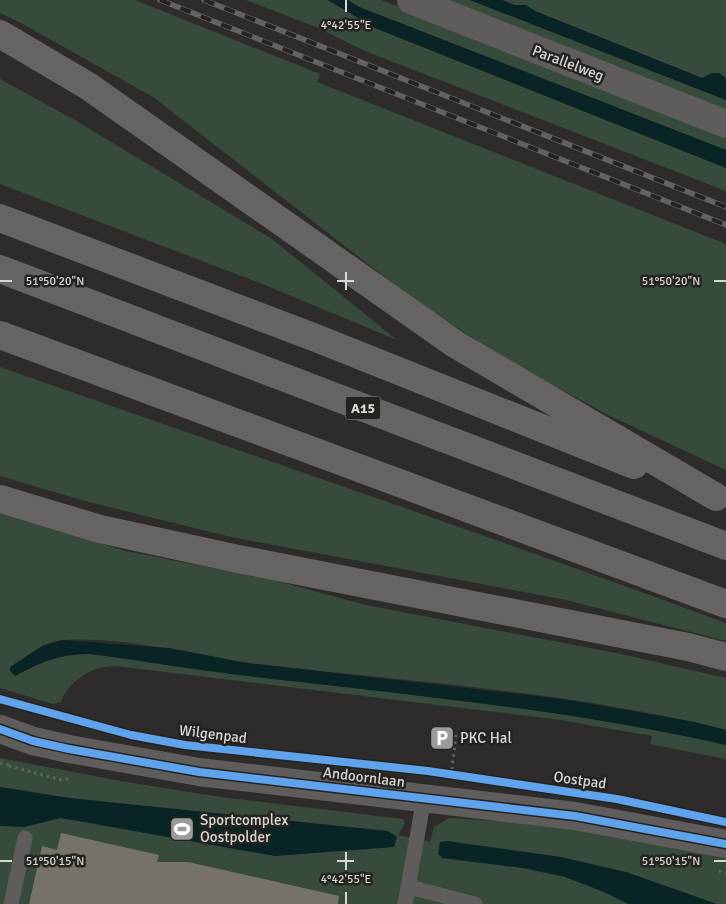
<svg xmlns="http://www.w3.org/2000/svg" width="726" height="904" font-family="Signika,sans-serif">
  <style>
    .green { fill: #374b3c }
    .water { fill: #092425 }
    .building { fill: #767269 }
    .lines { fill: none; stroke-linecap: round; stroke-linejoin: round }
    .path { stroke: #616160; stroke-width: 3; stroke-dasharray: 2.5 4; stroke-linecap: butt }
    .service { stroke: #5e5d5c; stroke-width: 15 }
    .minor { stroke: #5e5d5c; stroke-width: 28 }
    .tertiary { stroke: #5e5d5c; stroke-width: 28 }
    .motorway { stroke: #656463; stroke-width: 28 }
    .rail-casing { stroke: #626260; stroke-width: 5.5 }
    .rail { stroke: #25231f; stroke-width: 4; stroke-dasharray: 11; stroke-linecap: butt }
    .cycleway-casing { stroke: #25231f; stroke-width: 11 }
    .cycleway { stroke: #60a3ed; stroke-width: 8 }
    .ticks { fill: none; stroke: #d8d7d4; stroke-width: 2 }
    .labels { text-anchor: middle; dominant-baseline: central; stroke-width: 5; stroke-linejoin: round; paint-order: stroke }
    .shield { fill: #25231f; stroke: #a2a19e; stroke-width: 1 }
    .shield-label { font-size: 14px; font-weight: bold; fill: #d8d7d4 }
    .street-label { font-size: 15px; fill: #d8d7d4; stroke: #25231f }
    .poi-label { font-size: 15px; fill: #d8d7d4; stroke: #25231f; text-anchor: start }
    .ticks-label { font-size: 12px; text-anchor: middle; fill: #d8d7d4; stroke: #25231f; stroke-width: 5; stroke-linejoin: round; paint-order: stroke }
  </style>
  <rect width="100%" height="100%" fill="#2e2c2a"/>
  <path class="green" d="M0,0H135L320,74L317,82L721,242L726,245V470L608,415L507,360L413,299L153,97L21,23L0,13Z
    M246,0H328L375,28L726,168V191L365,51L318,28Z
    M348,0H381L726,134V150L359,7Z
    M442,0H470L726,100V111Z
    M502,0H726V78L719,73H712L702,78L535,11L526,5H515Z
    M0,79L73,119L272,239L397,340L265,285L0,184Z
    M0,367C242,452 485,534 726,623V641L562,599L231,537L85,501L0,476Z
    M0,514L126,551L273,580L366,605L621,654L726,678V730C574,692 414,682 259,664C194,657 130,636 64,640C44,641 27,656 11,667L15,676C43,661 59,654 91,654C144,661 196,670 248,676C408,695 569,709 726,745V759L650,744L652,736L554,719L116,666C95,665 68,680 61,702L53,704L0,688Z
    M0,758L126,782L221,797L403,819L405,823L398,835L430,842L434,827L449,818L563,825L726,854V904H0Z"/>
  <path class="water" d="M328,0H348L359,7L726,150V168L375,28Z
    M470,0H502L515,5H526L535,11L702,78L712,73H719L726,78V100Z
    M62,640L169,648L247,663L563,699L695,722L726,730V745C569,709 408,695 248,676C196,670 144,661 91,654C59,654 43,661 15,676L10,671V667L43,646Z
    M0,787L70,798L388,831L397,837L394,847L275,856L61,818L24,827L0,826Z
    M447,841L561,857L626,872L717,904H628L604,892L565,877L523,868L442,858L438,854L440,842Z"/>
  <path class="building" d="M61,833L159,855L157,862H188L339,896L338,904H29L42,846L57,850Z"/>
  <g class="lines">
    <path class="path" d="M0,763L10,765
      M9,766L62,780L71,778
      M451,776L456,735
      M719,871L726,874"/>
    <path class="service" d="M409,887L475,904
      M11,904L25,838
      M405,904L424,798"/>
    <path class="minor" d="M0,729L33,741L69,749L199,772L575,816L726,844"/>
    <path class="tertiary" d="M411,0L726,124"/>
    <path class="motorway" d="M0,34L88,86L455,344L716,497
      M0,218L316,338L634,465
      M0,269L726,546
      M0,335L726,604
      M0,499L100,529L238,559L688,647L726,657"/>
    <defs>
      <path id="rail" d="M160,0L726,225
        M204,0L726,207"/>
    </defs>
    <use href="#rail" class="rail-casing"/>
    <use href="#rail" class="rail"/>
    <defs>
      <path id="cycleway" d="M0,699L131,735L185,745L428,771L617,799L726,822
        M0,729L33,741L69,749L199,772L575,816L726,844"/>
    </defs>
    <use href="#cycleway" class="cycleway-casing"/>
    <use href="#cycleway" class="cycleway"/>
  </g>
  <path class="ticks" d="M346,0V12M346,272V290M0,281H12M337,281H354M714,281H726M346,852V870M0,861H12M337,861H354M714,861H726M346,892V904"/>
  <defs>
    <symbol id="parking-square" viewBox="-11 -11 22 22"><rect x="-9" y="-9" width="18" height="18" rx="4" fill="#9c9b98" stroke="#25231f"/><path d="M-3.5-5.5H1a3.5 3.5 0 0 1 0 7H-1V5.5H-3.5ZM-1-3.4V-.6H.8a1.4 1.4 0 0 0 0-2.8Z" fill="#fff"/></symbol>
    <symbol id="stadium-square" viewBox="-11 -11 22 22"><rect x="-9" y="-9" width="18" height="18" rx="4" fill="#9c9b98" stroke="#25231f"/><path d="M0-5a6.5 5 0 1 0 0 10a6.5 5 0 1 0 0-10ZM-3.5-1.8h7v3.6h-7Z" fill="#fff"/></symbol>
  </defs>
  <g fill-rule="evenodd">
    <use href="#parking-square" x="428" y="724" width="28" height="28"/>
    <use href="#stadium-square" x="168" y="815" width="28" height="28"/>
  </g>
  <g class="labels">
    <rect class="shield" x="345.5" y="396.5" width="35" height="23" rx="4"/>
    <g class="shield-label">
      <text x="363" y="408">A15</text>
    </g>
    <g class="street-label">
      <text transform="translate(568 63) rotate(21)">Parallelweg</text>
      <text transform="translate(213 734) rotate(7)">Wilgenpad</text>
      <text transform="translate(364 777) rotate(7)">Andoornlaan</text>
      <text transform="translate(580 780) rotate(8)">Oostpad</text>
    </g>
    <g class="poi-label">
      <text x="460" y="738">PKC Hal</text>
      <text x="200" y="820">Sportcomplex<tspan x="200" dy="17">Oostpolder</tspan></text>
    </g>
  </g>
  <g class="ticks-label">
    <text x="346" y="29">4°42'55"E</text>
    <text x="55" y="285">51°50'20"N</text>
    <text x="671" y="285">51°50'20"N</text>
    <text x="55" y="865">51°50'15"N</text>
    <text x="671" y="865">51°50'15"N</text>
    <text x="346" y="883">4°42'55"E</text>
  </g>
</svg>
